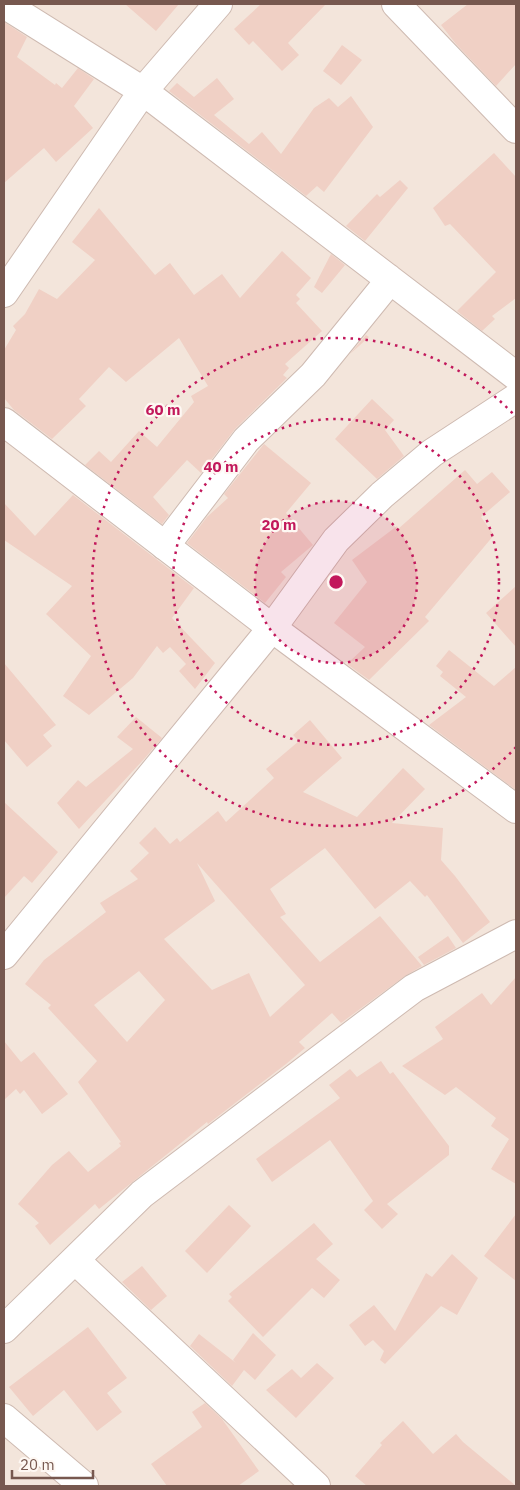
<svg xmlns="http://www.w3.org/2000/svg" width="520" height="1490" font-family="'IBM Plex Sans',sans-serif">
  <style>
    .residential { fill: #f3e5db }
    .building { fill: #f0d0c5; fill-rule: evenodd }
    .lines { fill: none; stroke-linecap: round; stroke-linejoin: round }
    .minor-casing { stroke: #cebab1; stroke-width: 30 }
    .tertiary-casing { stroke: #cebab1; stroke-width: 30 }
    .minor { stroke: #fff; stroke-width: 28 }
    .tertiary { stroke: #fff; stroke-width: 28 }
    .ring { fill: none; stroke: #c2185b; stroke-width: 2.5; stroke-dasharray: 2.5 5 }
    .centre { fill: #c2185b; stroke: #fef8f3; stroke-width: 2.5 }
    .ring-label { font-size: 15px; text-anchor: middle; font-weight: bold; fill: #c2185b; stroke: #fef8f3; stroke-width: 4.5; stroke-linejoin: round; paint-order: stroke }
  </style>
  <rect width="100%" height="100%" fill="#fcf4ed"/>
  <path class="residential" d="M4,4H516V1486H4Z"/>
  <path class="building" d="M125,4H179L156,31Z
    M261,4H326L288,43L299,55L282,71L253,41L249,45L234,29Z
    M468,4H516V64L496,86L456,44L441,25Z
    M4,22L27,37L17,57L55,85L56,83L62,88L78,68L94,79L74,106L93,128L56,162L44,148L4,183Z
    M342,45L362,60L341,85L323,71Z
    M217,78L234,99L214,115L249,144L262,132L281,154L314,108L329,98L338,107L351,96L373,127L324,192L317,186L306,196L169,91L177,83L194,97Z
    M494,153L516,177V298L492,316L495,319L482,331L457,311L496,272L450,224L445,226L433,208Z
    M400,180L408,188L365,241L346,226L377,194L380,197Z
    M99,208L155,275L170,263L194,295L222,274L240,298L282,251L311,278L296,295L300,299L296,303L322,331L285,364L289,368L283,375L287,378L235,429L201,473L187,460L153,497L169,515L162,524L85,465L99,451L111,462L139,431L157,447L194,402L191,396L208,386L179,338L126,382L109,367L79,399L86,406L52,439L14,410L4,398V350L16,330L13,326L25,314L39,289L57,299L95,260L72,242Z
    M331,254L345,265L322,293L314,287Z
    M366,335L369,337L350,354Z
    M372,399L394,420L385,430L404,456L377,479L335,439Z
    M264,444L311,483L286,513L313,545L281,572L286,577L265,603L187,543L207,517L228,498L224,494Z
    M465,470L477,484L492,472L510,492L481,517L494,535L425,617L429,621L369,680L347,664L365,647L334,623L367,582L352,560L397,526L398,529Z
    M73,495L194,588L172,618L215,663L195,689L179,671L186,664L170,647L163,653L157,646L133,678L89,715L63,696L91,656L46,614L72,586L4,540V503L35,536Z
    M516,586V647L486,613Z
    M449,650L494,686L516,667V790L429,725L466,697L440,676L443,672L436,666Z
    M4,663L56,725L43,735L52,746L27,767L4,740Z
    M136,717L162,738L145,758L79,829L57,803L78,780L86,787L133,749L117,737Z
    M310,720L342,758L303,792L357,817L403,768L425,789L392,823L443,828L441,860L455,876L490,922L463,943L427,895L425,897L410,881L375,909L325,848L270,889L286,914L280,917L320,962L380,916L422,966L405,976L341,1023L332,1013L299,1042L305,1048L286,1064L208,1124L207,1122L99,1209L95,1204L50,1245L35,1226L39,1223L18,1204L52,1165L69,1151L88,1172L121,1146L119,1143L121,1142L78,1082L97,1061L48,1008L51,1005L25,984L44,960L106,912L100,903L138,879L130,871L149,853L139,843L155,827L170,844L177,838L180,842L218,811L226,822L274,778L266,769L299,741L293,735ZM197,863L305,985L270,1017L249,973L212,990L164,939L215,901ZM139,971L165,1000L127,1042L94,1005Z
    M4,802L58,852L32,883L24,876L4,898Z
    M448,936L456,948L424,965L418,957Z
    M516,977V1184L491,1169L509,1139L491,1126L496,1118L456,1087L445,1095L402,1066L443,1039L435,1027L482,993L491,1005Z
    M4,1041L21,1062L34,1052L68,1094L42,1114L24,1090L20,1094L16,1089L4,1100Z
    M381,1061L390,1074L393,1072L449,1146V1155L387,1204L398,1214L382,1229L364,1210L373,1201L330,1140L272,1182L256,1159L340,1098L329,1085L350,1069L357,1077Z
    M229,1205L251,1226L207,1273L185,1251Z
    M516,1214V1281L484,1256Z
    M314,1223L333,1244L316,1259L340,1280L324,1298L312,1288L263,1337L228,1301L232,1297L229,1294Z
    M452,1254L478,1278L457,1315L441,1306L385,1364L380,1360L384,1351L373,1340L365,1346L349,1325L374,1305L395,1331L426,1273L432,1277Z
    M142,1266L167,1296L151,1310L122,1282Z
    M88,1327L127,1378L107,1393L122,1412L97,1431L64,1390L33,1416L9,1387Z
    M253,1333L276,1355L255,1380L244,1370L232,1386L190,1346L199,1334L236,1363L233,1360Z
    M317,1363L334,1378L296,1418L266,1390L292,1369L301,1378Z
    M205,1403L222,1419L259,1471L238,1486H167L151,1464L202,1427L192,1412Z
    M403,1421L433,1454L456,1434L463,1442L516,1486H367L355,1476L382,1445L380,1443Z"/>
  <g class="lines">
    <defs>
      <path id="minor" d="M4,4L143,91L516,376
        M396,4L516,129
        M4,293L143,91L218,4
        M165,546L246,440L313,375L386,285L388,278
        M4,955L272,628L336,540L382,495L432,453L516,398
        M75,1260L316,1486
        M4,1329L142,1194L414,988L516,934
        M4,1418L84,1486"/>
      <path id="tertiary" d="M4,422L272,628L516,809"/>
    </defs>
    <use href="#minor" class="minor-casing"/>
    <use href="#tertiary" class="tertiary-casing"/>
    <use href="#minor" class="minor"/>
    <use href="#tertiary" class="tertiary"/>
  </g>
  <circle cx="336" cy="582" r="81" fill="#c2185b" fill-opacity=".12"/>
  <g class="ring">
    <circle cx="336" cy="582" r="81"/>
    <circle cx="336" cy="582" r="163"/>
    <path d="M516 747A244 244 0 1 1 516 417"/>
  </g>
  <circle cx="336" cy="582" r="8" class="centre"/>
  <g class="ring-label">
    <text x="163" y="415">60 m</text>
    <text x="221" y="472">40 m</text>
    <text x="279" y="530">20 m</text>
  </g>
  <rect width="520" height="1490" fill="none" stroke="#77584f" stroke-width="10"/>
  <path d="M12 1470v8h81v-8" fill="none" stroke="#77584f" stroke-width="2.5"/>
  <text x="20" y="1470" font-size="15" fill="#77584f" stroke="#fef8f3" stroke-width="4" paint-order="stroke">20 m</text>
</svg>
